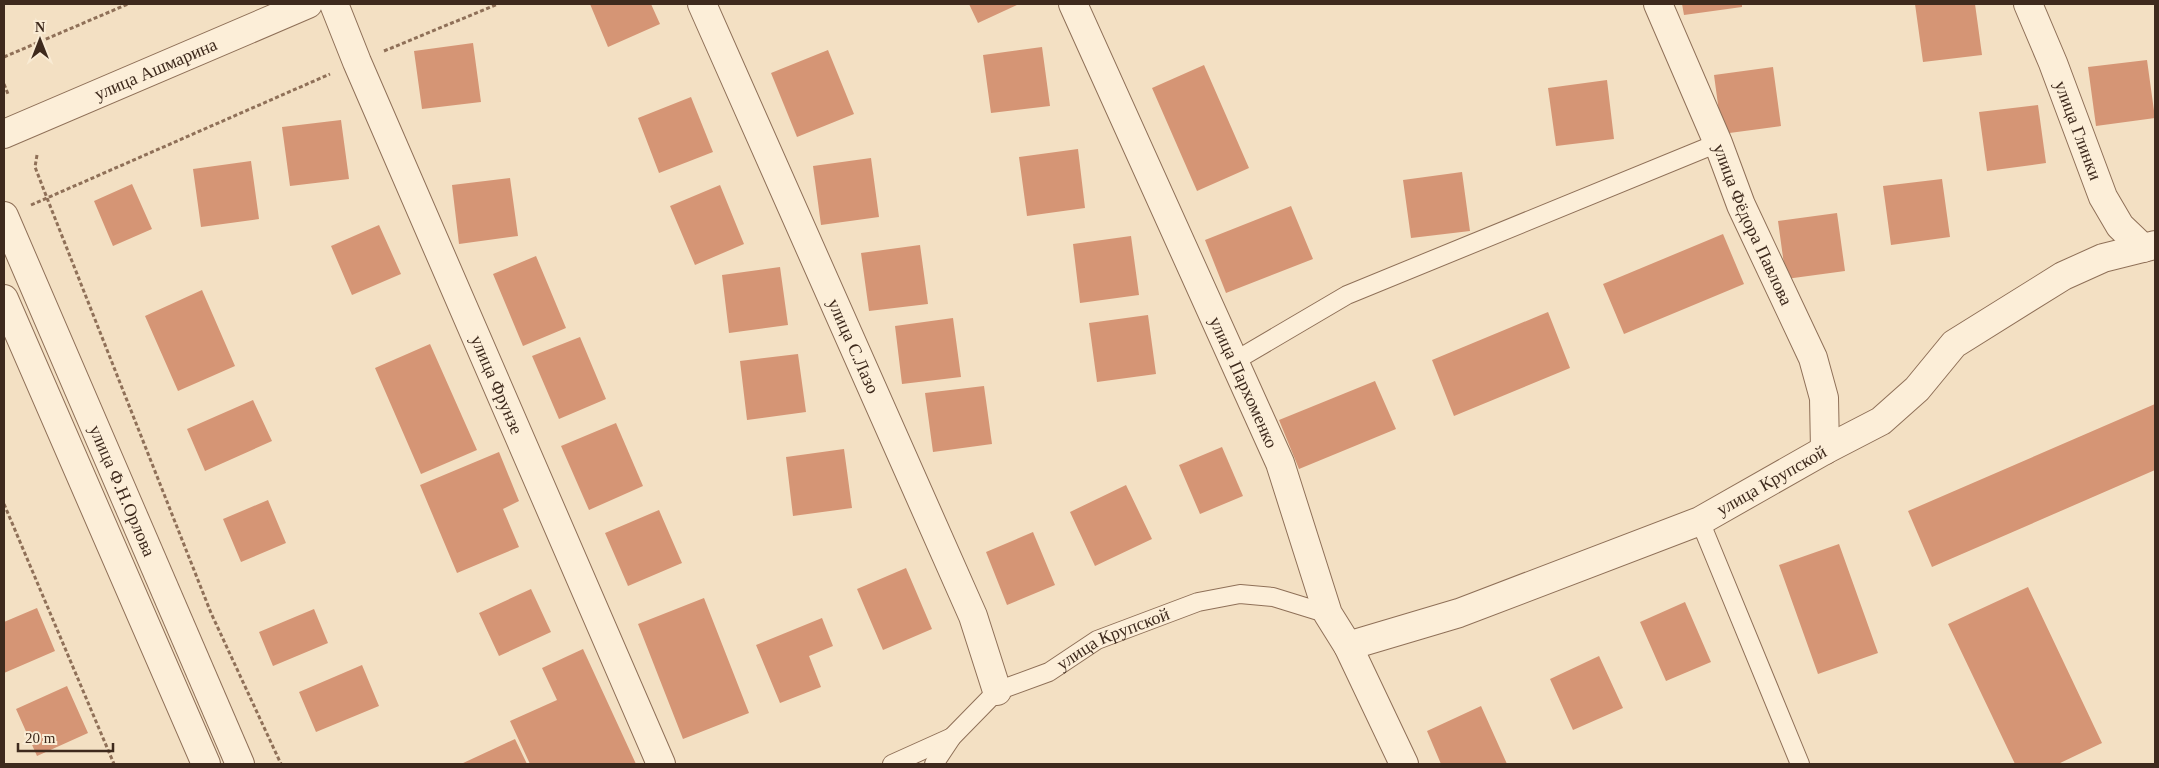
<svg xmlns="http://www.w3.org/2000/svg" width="2159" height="768" font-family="'Times New Roman',serif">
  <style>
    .building { fill: #d59575 }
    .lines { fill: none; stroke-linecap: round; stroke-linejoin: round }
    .service-casing { stroke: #8f7058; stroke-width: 20 }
    .minor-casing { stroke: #8f7058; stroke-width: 30 }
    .tertiary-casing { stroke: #8f7058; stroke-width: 30 }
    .path { stroke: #8f7058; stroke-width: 3; stroke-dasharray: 4 2.5; stroke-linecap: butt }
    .service { stroke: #fceed8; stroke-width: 18 }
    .minor { stroke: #fceed8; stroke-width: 28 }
    .tertiary { stroke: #fceed8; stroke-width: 28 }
    .labels { text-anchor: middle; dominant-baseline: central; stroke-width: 4.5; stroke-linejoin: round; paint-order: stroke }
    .street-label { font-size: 18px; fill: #3e2a1d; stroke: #f9ebd4 }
  </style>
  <rect width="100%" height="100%" fill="#f3e0c3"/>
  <path class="building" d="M590,4H651L660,24L608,47Z
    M969,4H1019L978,23Z
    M1682,4H1742V7L1684,15Z
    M1915,4H1975L1982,55L1923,62Z
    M473,43L481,102L422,109L414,51Z
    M1042,47L1050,106L991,113L983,55Z
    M828,50L854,114L797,137L771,73Z
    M2147,60L2155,118L2096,126L2088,67Z
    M1204,65L1249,168L1197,191L1152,88Z
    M1773,67L1781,126L1722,134L1714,75Z
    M1607,80L1614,139L1556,146L1548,88Z
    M691,97L713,152L659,173L638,118Z
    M2038,105L2046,163L1987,171L1979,112Z
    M341,120L349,179L290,186L282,127Z
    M1078,149L1085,208L1027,216L1019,157Z
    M871,158L879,217L821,225L813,166Z
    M251,161L259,219L201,227L193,169Z
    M1462,172L1470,231L1411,238L1403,180Z
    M510,178L518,236L459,244L452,185Z
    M1942,179L1950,237L1891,245L1883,186Z
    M132,184L152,229L113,246L94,201Z
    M720,185L744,244L695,265L670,206Z
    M1291,206L1313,259L1226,293L1205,240Z
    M1837,213L1845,271L1786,279L1778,221Z
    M379,225L401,274L352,295L331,246Z
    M1723,234L1744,284L1624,334L1603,284Z
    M1131,236L1139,295L1080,303L1073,244Z
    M920,245L928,304L869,311L861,253Z
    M536,256L566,328L523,346L493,274Z
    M780,267L788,325L729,333L722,275Z
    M202,290L235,366L178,391L145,316Z
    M1548,312L1570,368L1454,416L1432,360Z
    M1148,315L1156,374L1097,382L1089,323Z
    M953,318L961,377L902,384L895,326Z
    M580,337L606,399L559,419L532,356Z
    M430,344L477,450L421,474L375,368Z
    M798,354L806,412L747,420L740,361Z
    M1375,381L1396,429L1299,469L1279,420Z
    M984,386L992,444L933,452L925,393Z
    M253,400L272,441L205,471L187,429Z
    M2155,404V470L1932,567L1908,511Z
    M616,423L643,486L589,510L561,446Z
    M1222,447L1243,496L1200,514L1179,465Z
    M844,449L852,508L793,516L786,457Z
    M499,452L519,501L503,509L519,547L457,573L420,485Z
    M1126,485L1152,539L1095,566L1070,512Z
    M268,500L286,543L241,562L223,519Z
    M659,510L682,563L628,586L605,533Z
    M1033,532L1055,585L1007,605L986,552Z
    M1839,544L1878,653L1818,674L1779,565Z
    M906,568L932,629L883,650L857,589Z
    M2028,587L2102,743L2058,764H2015L1948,624Z
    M531,589L551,632L499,656L479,613Z
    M704,598L749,713L683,739L638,624Z
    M1685,602L1711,662L1666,681L1640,622Z
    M37,608L55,651L4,673V622Z
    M314,609L328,643L273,666L259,632Z
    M822,618L833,646L809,656L821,687L780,703L756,645Z
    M583,649L636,764H530L510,721L557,700L542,668Z
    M1599,656L1623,708L1573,730L1550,679Z
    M362,665L379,706L316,732L299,692Z
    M67,686L88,733L37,756L16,709Z
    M1481,706L1507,764H1441L1427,731Z
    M515,739L527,764H461Z"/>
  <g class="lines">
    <defs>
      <g id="service">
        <path d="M1233,362L1347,295L1718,143"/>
        <path d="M1700,521L1800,764"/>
        <path d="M892,764L952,737"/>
        <path id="s1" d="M934,764L952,737L997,691L1049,672L1097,640L1198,602L1240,594L1273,597L1328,614"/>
      </g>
      <g id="minor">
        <path id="s2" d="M334,4L357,62L661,764"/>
        <path id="s3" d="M702,4L973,616L997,691"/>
        <path id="s4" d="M1073,4L1280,463L1328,614L1348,646L1404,764"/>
        <path id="s5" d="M1658,4L1718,143L1741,205L1813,358L1824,398L1825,450"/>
        <path id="s6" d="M2028,4L2053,63L2103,197L2120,226L2143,248"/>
        <path id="s7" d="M1348,646L1459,613L1700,521L1825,450L1881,421L1917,389L1954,344L2063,276L2103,258L2155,245"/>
      </g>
      <g id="tertiary">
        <path id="s8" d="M4,134L308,4"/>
        <path id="s9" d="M4,216L240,764"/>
        <path d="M4,299L206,764"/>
      </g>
    </defs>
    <use href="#service" class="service-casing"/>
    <use href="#minor" class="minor-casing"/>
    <use href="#tertiary" class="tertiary-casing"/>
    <path class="path" d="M384,51L498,4
      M4,57L128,4
      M4,84L8,94
      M37,155L35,167L47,198L211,613L281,764
      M31,205L330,74
      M4,504L114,764"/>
    <use href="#service" class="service"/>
    <use href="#minor" class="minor"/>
    <use href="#tertiary" class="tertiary"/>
  </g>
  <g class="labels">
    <g class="street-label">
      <text stroke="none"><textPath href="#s8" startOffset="165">улица Ашмарина</textPath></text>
      <text stroke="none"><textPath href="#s6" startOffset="136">улица Глинки</textPath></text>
      <text stroke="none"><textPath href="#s5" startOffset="240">улица Фёдора Павлова</textPath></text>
      <text stroke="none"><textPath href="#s3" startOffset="374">улица С.Лазо</textPath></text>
      <text stroke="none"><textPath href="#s4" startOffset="415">улица Пархоменко</textPath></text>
      <text stroke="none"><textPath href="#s2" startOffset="414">улица Фрунзе</textPath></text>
      <text stroke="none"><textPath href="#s7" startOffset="456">улица Крупской</textPath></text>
      <text stroke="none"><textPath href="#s9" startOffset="299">улица Ф.Н.Орлова</textPath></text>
      <text stroke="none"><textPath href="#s1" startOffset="225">улица Крупской</textPath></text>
    </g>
  </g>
  <rect width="2159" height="768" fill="none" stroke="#3e2a1d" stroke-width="10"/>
  <g transform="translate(40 40)" stroke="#f9ebd4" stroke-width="4" paint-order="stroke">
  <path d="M0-4L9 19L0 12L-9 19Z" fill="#3e2a1d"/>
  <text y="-8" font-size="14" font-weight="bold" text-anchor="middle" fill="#3e2a1d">N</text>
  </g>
  <path d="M18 743v8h95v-8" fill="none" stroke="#3e2a1d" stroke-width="2.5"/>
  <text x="25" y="743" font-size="15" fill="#3e2a1d" stroke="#f9ebd4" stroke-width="4" paint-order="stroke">20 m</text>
</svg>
